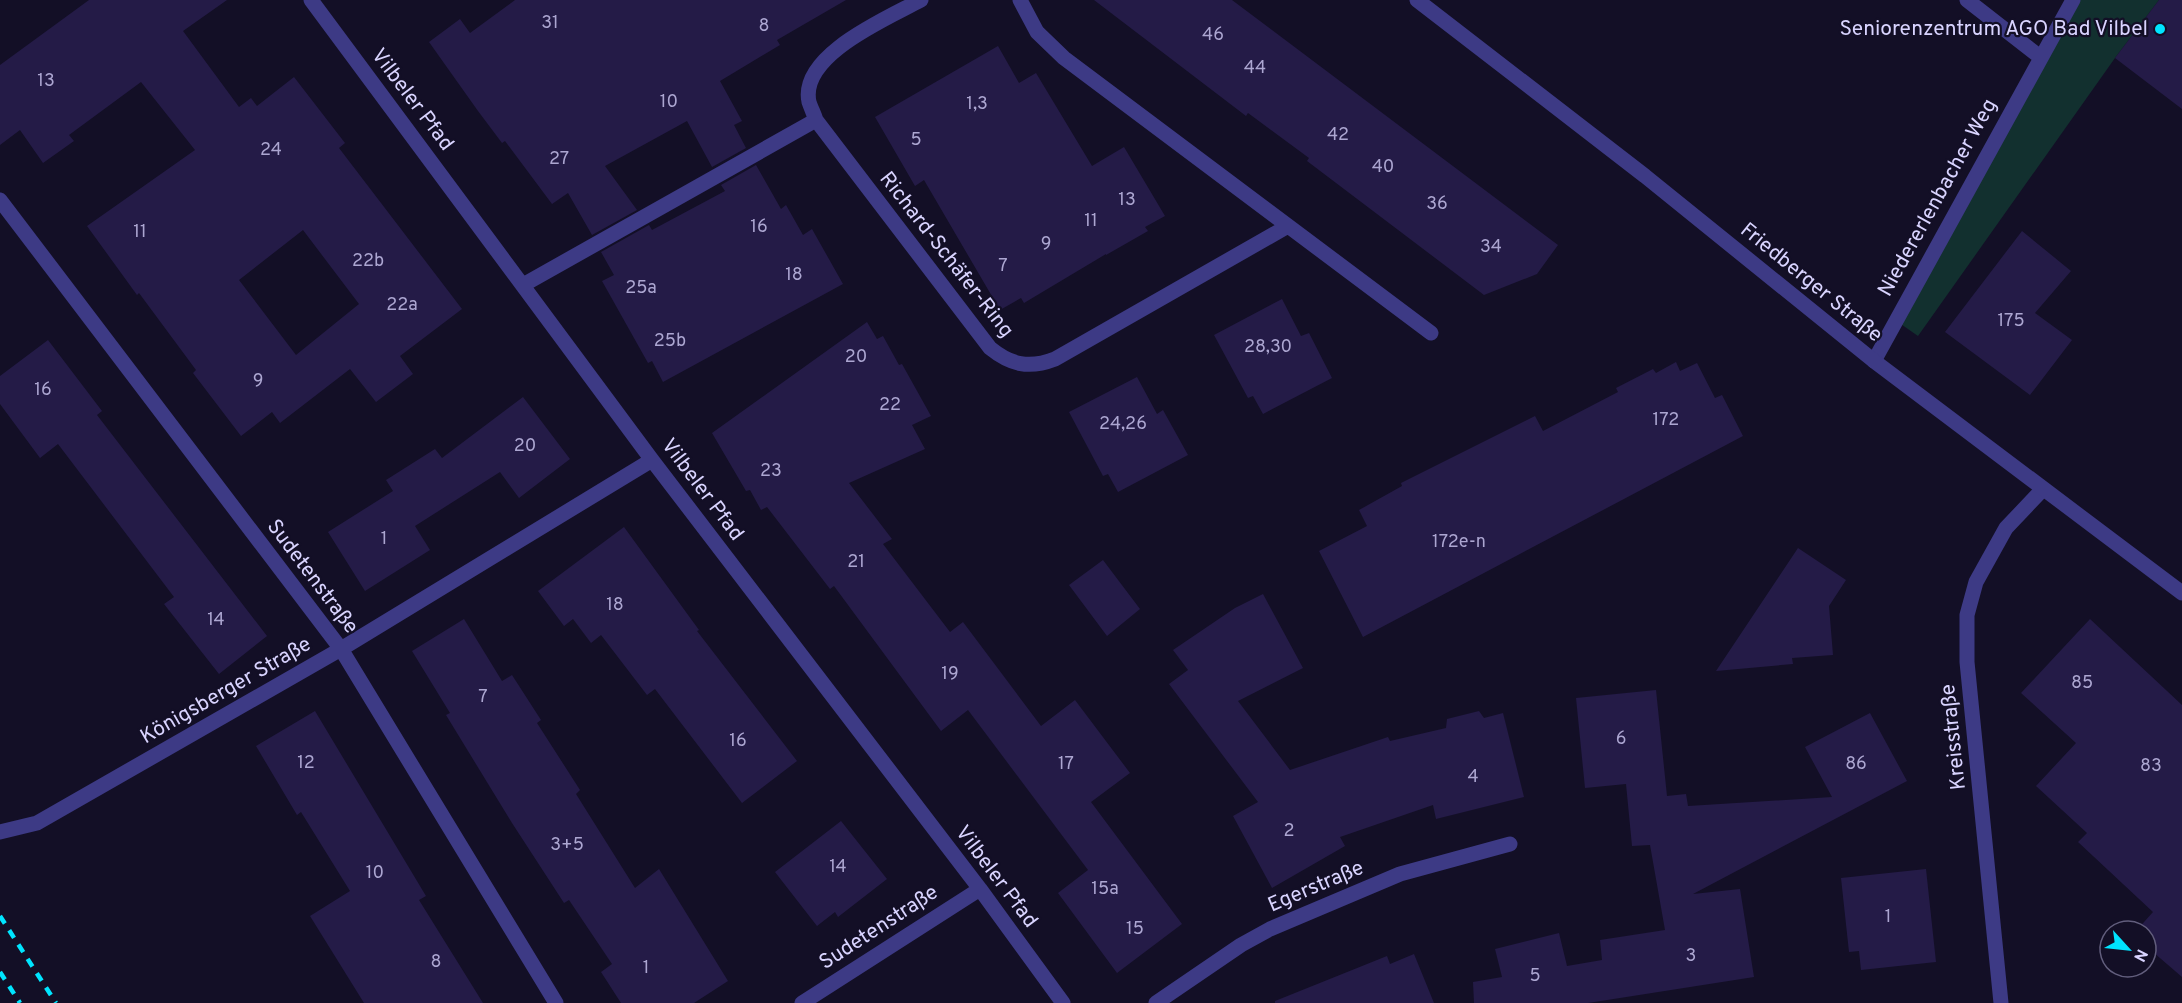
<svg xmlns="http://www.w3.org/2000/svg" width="2182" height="1003" font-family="Overpass,sans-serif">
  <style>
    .green { fill: #12302f }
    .building { fill: #241b47; fill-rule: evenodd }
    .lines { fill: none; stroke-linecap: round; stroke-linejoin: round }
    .minor { stroke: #3d3a85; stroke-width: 15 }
    .tertiary { stroke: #3d3a85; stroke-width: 15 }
    .rail { stroke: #00e5ff; stroke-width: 4.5; stroke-dasharray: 9 8; stroke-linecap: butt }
    .poi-dot { fill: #00e5ff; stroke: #130f26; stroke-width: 2 }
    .labels { text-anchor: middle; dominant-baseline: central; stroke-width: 4.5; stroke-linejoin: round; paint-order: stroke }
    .number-label { font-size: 18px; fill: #aca6d1 }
    .poi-label { font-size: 21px; fill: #d9d4ff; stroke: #130f26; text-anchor: end }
    .street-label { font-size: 21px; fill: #d9d4ff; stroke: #130f26 }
  </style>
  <rect width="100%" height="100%" fill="#130f26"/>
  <path class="green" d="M2078,0H2159L2115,58L1918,336L1895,320Z"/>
  <path class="building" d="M89,0H227L183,31L239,107L251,98L257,106L294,77L345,143L339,148L462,309L400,356L413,374L376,402L350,369L280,423L272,412L241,436L193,373L196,370L139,293L137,295L87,226L195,150L141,82L69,135L74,141L43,163L20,130L0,145V65ZM303,230L359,304L296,355L239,280Z
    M515,0H846L777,40L780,45L720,81L742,121L734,125L746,148L712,167L687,121L605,166L637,210L592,235L568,193L552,204L505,141L502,143L478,111L429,42L460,19L470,33Z
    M1094,0H1232L1558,245L1537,274L1484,295L1307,161L1309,158L1248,113L1246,116Z
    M2159,0H2182V109L2115,58Z
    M998,46L1019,83L1036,73L1092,166L1124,147L1165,216L1145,227L1148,231L1106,255V254L1024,303L1021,298L1000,310L924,180L915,186L875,117Z
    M756,165L781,209L786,205L803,235L812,229L843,284L663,382L652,361L648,363L602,281L614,275L601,252L649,225L652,230L725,191L721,185Z
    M2022,231L2071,271L2035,313L2072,340L2030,395L1945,332Z
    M1282,299L1301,336L1309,333L1332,378L1263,414L1253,396L1248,398L1214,335Z
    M867,322L877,339L883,336L899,365L902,364L931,416L912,425L925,449L849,483L892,539L883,544L950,632L963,622L1041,726L1075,700L1130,773L1091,802L1182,924L1117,973L1058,893L1088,870L968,710L941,731L834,586L830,589L767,507L761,510L750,490L746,491L712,433Z
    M48,340L102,411L97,415L267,636L219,674L164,604L174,597L58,444L40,458L0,404V376Z
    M1676,362L1680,371L1697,363L1715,398L1722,395L1743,436L1363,637L1319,551L1367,526L1359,510L1402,486L1401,483L1535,416L1543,431L1618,392L1616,388L1653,369L1656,373Z
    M1137,377L1157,414L1163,410L1188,455L1118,492L1108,474L1103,476L1069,412Z
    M523,397L570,459L519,498L500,472L415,526L430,550L365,591L328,532L393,491L386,480L435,449L442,458Z
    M624,527L699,630L697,631L797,761L742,803L655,689L647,695L601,635L591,643L573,619L564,626L538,591Z
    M1798,548L1846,580L1829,606L1833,655L1792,658L1793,664L1716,671Z
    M1103,560L1140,609L1107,636L1069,585Z
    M1263,594L1303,668L1238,701L1290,770L1388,737L1390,741L1446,728L1447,719L1479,711L1484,718L1503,713L1524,797L1436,819L1433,805L1340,837L1345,846L1272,888L1233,816L1258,802L1169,684L1188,670L1173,650L1235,608Z
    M464,619L502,681L512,675L541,720L537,723L580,790L576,794L635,888L659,869L728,981L694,1003H621L601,972L612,964L569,900L564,903L512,823L446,715L450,713L412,651Z
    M2090,619L2182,705V977L2146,946V931H2136L2153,912L2078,842L2087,833L2036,786L2076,743L2021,693Z
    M1656,690L1667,796L1686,794L1688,806L1832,797L1805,747L1870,713L1907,781L1693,894L1740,889L1754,977L1588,1003H1474L1473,982L1502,977L1495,949L1559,933L1567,966L1602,960L1600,940L1665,930L1650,845L1632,846L1626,784L1585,788L1576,698Z
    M315,711L426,896L419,900L483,1003H364L310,916L350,891L301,812L297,815L256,746Z
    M841,821L887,879L838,917L835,912L817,926L775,872Z
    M1926,869L1936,962L1861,970L1859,951L1849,952L1841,878Z
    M1414,954L1434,1003H1275V1001L1387,956L1390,964Z"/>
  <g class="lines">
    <path class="minor" d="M311,0L652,460L980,889L1063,1003
      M1020,0L1037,32L1064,58L1431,333
      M1967,0L2040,57
      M816,120L990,348C1011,365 1029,369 1055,359L1288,226
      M0,200L341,649L556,1003
      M523,285L816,120C814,114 811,108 809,102C799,55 888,18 921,0
      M1874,361L2073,0
      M0,832L37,823L341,649L652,460
      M802,1003L980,889
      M1156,1003L1241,945L1270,929L1400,874L1510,844
      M2001,1003L1967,662V615L1976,582L2006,528L2043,489"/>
    <path class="tertiary" d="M1417,0L1645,176L1874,361L2182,593"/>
    <path class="rail" d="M0,916L56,1003
      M0,972L20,1003"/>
  </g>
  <circle class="poi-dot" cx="2160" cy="29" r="6"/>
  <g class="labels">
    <g class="number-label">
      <text x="550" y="23">31</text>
      <text x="764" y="26">8</text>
      <text x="1213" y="35">46</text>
      <text x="1255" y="68">44</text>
      <text x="46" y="81">13</text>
      <text x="669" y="102">10</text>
      <text x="977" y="104">1,3</text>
      <text x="1338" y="135">42</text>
      <text x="916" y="140">5</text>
      <text x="271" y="150">24</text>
      <text x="559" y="159">27</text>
      <text x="1383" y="167">40</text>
      <text x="1127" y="200">13</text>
      <text x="1437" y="204">36</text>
      <text x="1091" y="221">11</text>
      <text x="759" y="227">16</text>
      <text x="140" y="232">11</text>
      <text x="1046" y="244">9</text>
      <text x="1491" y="247">34</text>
      <text x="368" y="261">22b</text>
      <text x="1003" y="266">7</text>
      <text x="794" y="275">18</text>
      <text x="641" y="288">25a</text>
      <text x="402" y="305">22a</text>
      <text x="2011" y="321">175</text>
      <text x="670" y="341">25b</text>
      <text x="1268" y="347">28,30</text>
      <text x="856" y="357">20</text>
      <text x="258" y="381">9</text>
      <text x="43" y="390">16</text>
      <text x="890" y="405">22</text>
      <text x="1666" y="420">172</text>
      <text x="1123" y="424">24,26</text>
      <text x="525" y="446">20</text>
      <text x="771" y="471">23</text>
      <text x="384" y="539">1</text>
      <text x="1459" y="542">172e-n</text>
      <text x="856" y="562">21</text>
      <text x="615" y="605">18</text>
      <text x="216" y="620">14</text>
      <text x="950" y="674">19</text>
      <text x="2082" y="683">85</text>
      <text x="483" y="697">7</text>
      <text x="1621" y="739">6</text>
      <text x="738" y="741">16</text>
      <text x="306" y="763">12</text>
      <text x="1066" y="764">17</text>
      <text x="1856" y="764">86</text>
      <text x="2151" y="766">83</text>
      <text x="1473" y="777">4</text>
      <text x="1289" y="831">2</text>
      <text x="567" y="845">3+5</text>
      <text x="838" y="867">14</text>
      <text x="375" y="873">10</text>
      <text x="1105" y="889">15a</text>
      <text x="1888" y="917">1</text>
      <text x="1135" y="929">15</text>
      <text x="1691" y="956">3</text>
      <text x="436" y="962">8</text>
      <text x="646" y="968">1</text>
      <text x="1535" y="976">5</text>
    </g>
    <g class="poi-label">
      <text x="2148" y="29">Seniorenzentrum AGO Bad Vilbel</text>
    </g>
    <g class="street-label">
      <text transform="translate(412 100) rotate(53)">Vilbeler Pfad</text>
      <text transform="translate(1938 198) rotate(-61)">Niedererlenbacher Weg</text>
      <text transform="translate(946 255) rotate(52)">Richard-Schäfer-Ring</text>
      <text transform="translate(1811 283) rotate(39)">Friedberger Straße</text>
      <text transform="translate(702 490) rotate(53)">Vilbeler Pfad</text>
      <text transform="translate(312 577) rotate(53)">Sudetenstraße</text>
      <text transform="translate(226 691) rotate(-30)">Königsberger Straße</text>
      <text transform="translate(1954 737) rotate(-96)">Kreisstraße</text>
      <text transform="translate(996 877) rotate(53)">Vilbeler Pfad</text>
      <text transform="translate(1316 887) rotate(-23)">Egerstraße</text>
      <text transform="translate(879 928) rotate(-33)">Sudetenstraße</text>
    </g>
  </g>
  <g transform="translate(2128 949) rotate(117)"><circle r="28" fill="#130f26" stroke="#625e7d" stroke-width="1.5"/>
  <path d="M0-4.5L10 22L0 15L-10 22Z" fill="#00e5ff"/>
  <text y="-9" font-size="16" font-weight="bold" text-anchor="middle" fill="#d9d4ff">N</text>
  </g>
</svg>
